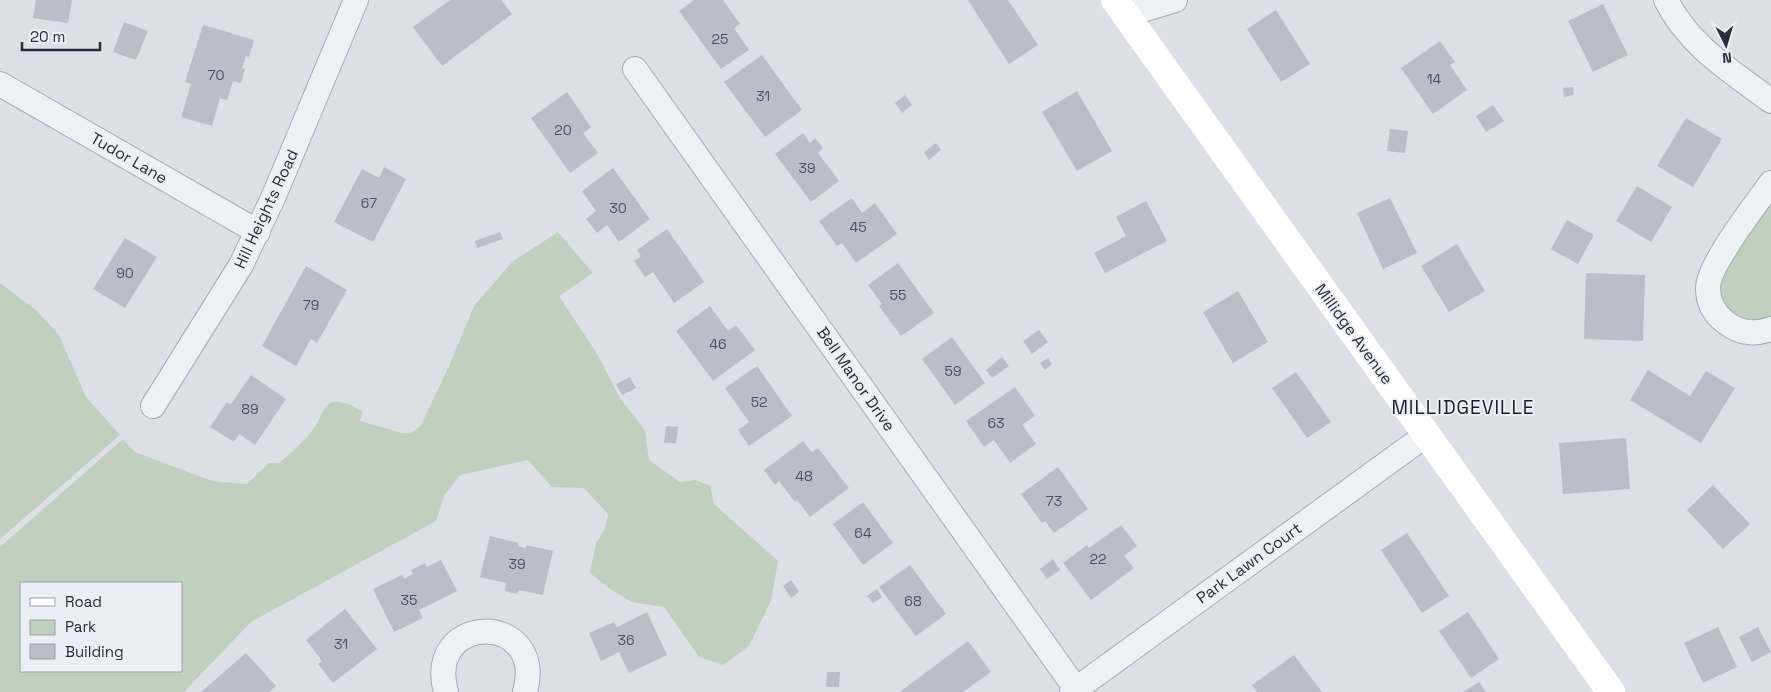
<svg xmlns="http://www.w3.org/2000/svg" width="1771" height="692" font-family="'Space Grotesk',sans-serif">
  <style>
    .green { fill: #c0cfbf; fill-rule: evenodd }
    .building { fill: #bbbdc8 }
    .lines { fill: none; stroke-linecap: round; stroke-linejoin: round }
    .street-casing { stroke: #a7a9b2; stroke-width: 26 }
    .street { stroke: #eff0f4; stroke-width: 24 }
    .secondary { stroke: #fff; stroke-width: 28 }
    .labels { text-anchor: middle; dominant-baseline: central; stroke-width: 4; stroke-linejoin: round; paint-order: stroke }
    .number-label { font-size: 14px; fill: #4d505e }
    .street-label { font-size: 16px; fill: #282b3a; stroke: #eceef3 }
    .quarter-label { font-size: 19px; letter-spacing: 1px; fill: #1a1d2b; stroke: #eceef3 }
  </style>
  <rect width="100%" height="100%" fill="#dddfe5"/>
  <path class="green" d="M1771,183V329L1718,315L1713,268Z
    M558,232L593,273L559,296L596,352L620,398L645,430L649,460L680,482L696,480L710,486L714,504L778,561L771,601L749,646L723,665L699,657L664,607L632,602L610,589L590,573L596,543L605,529L608,514L584,488L552,487L528,460L460,475L444,496L436,521L251,622L184,692H0V547L123,439L135,452L212,481L247,484L269,463H279C293,451 308,439 317,423C321,416 325,403 333,402C343,400 354,407 363,411L360,421L402,433C411,434 415,431 421,425L449,366L474,306L512,262ZM21,583H181V671H21Z
    M0,283L37,311L59,335L86,397L120,435L0,539Z"/>
  <path class="building" d="M36,0H72L68,23L33,18Z
    M450,0H501L512,14L442,66L413,27Z
    M694,0H723L740,24L734,28L749,50L721,69L679,11Z
    M968,0H1008L1038,45L1009,64Z
    M1603,4L1628,55L1593,72L1568,21Z
    M1276,10L1310,64L1281,82L1247,29Z
    M124,22L148,31L136,60L113,52Z
    M203,25L254,40L249,57L246,56L242,68L245,69L241,83L233,81L227,100L220,98L212,126L181,117L191,84L185,82Z
    M1440,41L1455,62L1450,65L1467,90L1433,114L1401,68Z
    M762,55L802,110L765,137L724,82Z
    M1573,87L1574,95L1564,97L1563,88Z
    M1077,91L1112,151L1077,171L1042,112Z
    M567,92L591,127L583,133L598,153L570,173L531,118Z
    M905,95L912,105L902,113L895,103Z
    M1493,105L1504,121L1486,132L1476,116Z
    M1686,118L1722,139L1693,187L1657,166Z
    M1390,129L1408,131L1405,153L1387,151Z
    M803,133L810,143L815,138L823,148L818,153L839,181L811,202L775,154Z
    M936,143L941,150L929,160L924,152Z
    M384,167L406,179L373,242L334,222L362,169L379,178Z
    M613,168L650,219L619,242L607,225L597,233L586,219L596,211L582,191Z
    M1637,186L1672,207L1651,242L1616,221Z
    M852,198L862,213L875,203L897,234L856,263L842,243L837,246L819,221Z
    M1390,198L1417,253L1383,269L1357,213Z
    M1146,201L1167,241L1105,273L1094,253L1126,236L1116,217Z
    M1567,220L1594,235L1578,264L1551,249Z
    M667,229L704,282L674,303L653,272L645,277L634,261L641,256L637,250Z
    M500,232L503,239L477,248L475,241Z
    M125,238L157,257L125,308L93,289Z
    M1457,244L1485,291L1449,312L1421,266Z
    M898,263L934,313L901,336L879,306L882,304L868,285Z
    M306,266L347,290L317,343L311,339L296,366L262,346Z
    M1586,273L1645,275L1643,341L1584,339Z
    M1238,291L1268,342L1233,363L1203,312Z
    M710,306L728,331L736,325L755,350L713,381L676,331Z
    M1039,330L1048,342L1032,354L1023,341Z
    M952,337L985,383L955,405L922,359Z
    M1002,357L1009,366L992,378L986,370Z
    M1048,358L1052,364L1045,370L1040,363Z
    M757,366L792,416L749,446L738,430L749,422L725,388Z
    M1648,370L1690,396L1706,371L1735,388L1701,443L1630,400Z
    M1296,372L1331,422L1307,438L1272,388Z
    M251,375L286,399L255,445L239,434L234,442L210,427L227,402L231,404Z
    M630,377L636,388L622,395L616,384Z
    M1015,387L1035,416L1022,425L1036,444L1010,463L994,440L984,447L966,421Z
    M666,426L678,427L676,443H664Z
    M1626,438L1630,489L1563,494L1559,443Z
    M803,441L812,452L818,448L849,488L810,517L797,500L795,502L779,481L775,485L764,470Z
    M1058,467L1088,509L1054,533L1045,521L1042,523L1021,494Z
    M1713,485L1750,524L1723,549L1687,510Z
    M863,502L893,543L863,565L833,524Z
    M1121,525L1137,546L1124,556L1134,568L1091,600L1063,563L1087,545L1089,548Z
    M1407,533L1449,596L1422,613L1381,550Z
    M490,536L518,543V546L526,548V545L553,551L543,595L519,590L517,594L505,591L506,583L480,577Z
    M1053,559L1060,570L1047,579L1040,569Z
    M441,560L457,591L419,610L423,618L394,632L373,589L402,575L404,579L413,574L411,570L425,563L427,567Z
    M910,565L946,614L916,636L879,587Z
    M791,580L799,592L791,598L783,586Z
    M877,589L882,597L873,603L867,596Z
    M345,609L377,649L333,683L318,664L322,661L306,640Z
    M647,612L667,655L629,673L619,652L601,661L589,633L614,622L617,627Z
    M1468,612L1499,659L1471,678L1439,631Z
    M1718,627L1737,667L1703,683L1684,643Z
    M1758,627L1771,652L1752,662L1739,637Z
    M968,641L991,672L963,692H902L901,691Z
    M246,653L276,686L269,692H201Z
    M1294,655L1322,692H1257L1252,685Z
    M827,672H840L839,687H826Z
    M1479,682L1486,692H1463Z"/>
  <g class="lines">
    <defs>
      <path id="street" d="M1666,0C1689,46 1731,71 1771,101
        M1126,15L1175,0
        M635,69L1076,689
        M0,84L258,232
        M1771,183C1756,204 1708,265 1708,288C1708,302 1714,313 1724,321C1738,333 1754,335 1771,329
        M153,406L241,265L273,198L356,0
        M446,692C424,612 547,611 525,692
        M1072,692L1426,435"/>
    </defs>
    <use href="#street" class="street-casing"/>
    <use href="#street" class="street"/>
    <path class="secondary" d="M1115,0L1611,692"/>
  </g>
  <g class="labels">
    <g class="number-label">
      <text x="720" y="39">25</text>
      <text x="216" y="75">70</text>
      <text x="1434" y="79">14</text>
      <text x="763" y="96">31</text>
      <text x="563" y="130">20</text>
      <text x="807" y="168">39</text>
      <text x="369" y="203">67</text>
      <text x="618" y="208">30</text>
      <text x="858" y="227">45</text>
      <text x="125" y="273">90</text>
      <text x="898" y="295">55</text>
      <text x="311" y="305">79</text>
      <text x="718" y="344">46</text>
      <text x="953" y="371">59</text>
      <text x="759" y="402">52</text>
      <text x="250" y="409">89</text>
      <text x="996" y="423">63</text>
      <text x="804" y="476">48</text>
      <text x="1054" y="501">73</text>
      <text x="863" y="533">64</text>
      <text x="1098" y="559">22</text>
      <text x="517" y="564">39</text>
      <text x="409" y="600">35</text>
      <text x="913" y="601">68</text>
      <text x="626" y="640">36</text>
      <text x="341" y="644">31</text>
    </g>
    <g class="street-label">
      <text transform="translate(129 158) rotate(30)">Tudor Lane</text>
      <text transform="translate(266 209) rotate(-65)">Hill Heights Road</text>
      <text transform="translate(1354 334) rotate(54)">Millidge Avenue</text>
      <text transform="translate(856 379) rotate(55)">Bell Manor Drive</text>
      <text transform="translate(1249 563) rotate(-36)">Park Lawn Court</text>
    </g>
    <g class="quarter-label">
      <text x="1463" y="407">MILLIDGEVILLE</text>
    </g>
  </g>
  <rect x="20" y="582" width="162" height="90" fill="#eceef3" stroke="#9ea0a9"/>
  <rect x="30" y="598" width="25" height="8" fill="#ffffff" stroke="#9ea0a9"/>
  <text x="65" y="607" font-size="15" fill="#282b3a">Road</text>
  <rect x="30" y="620" width="25" height="15" fill="#c0cfbf" stroke="#9ea0a9"/>
  <text x="65" y="632" font-size="15" fill="#282b3a">Park</text>
  <rect x="30" y="644" width="25" height="15" fill="#bbbdc8" stroke="#9ea0a9"/>
  <text x="65" y="657" font-size="15" fill="#282b3a">Building</text>
  <g transform="translate(1726 45) rotate(175)" stroke="#eceef3" stroke-width="4" paint-order="stroke">
  <path d="M0-4L9 19L0 12L-9 19Z" fill="#282b3a"/>
  <text y="-8" font-size="14" font-weight="bold" text-anchor="middle" fill="#282b3a">N</text>
  </g>
  <path d="M22 42v8h78v-8" fill="none" stroke="#282b3a" stroke-width="2.5"/>
  <text x="30" y="42" font-size="15" fill="#282b3a" stroke="#eceef3" stroke-width="4" paint-order="stroke">20 m</text>
</svg>
